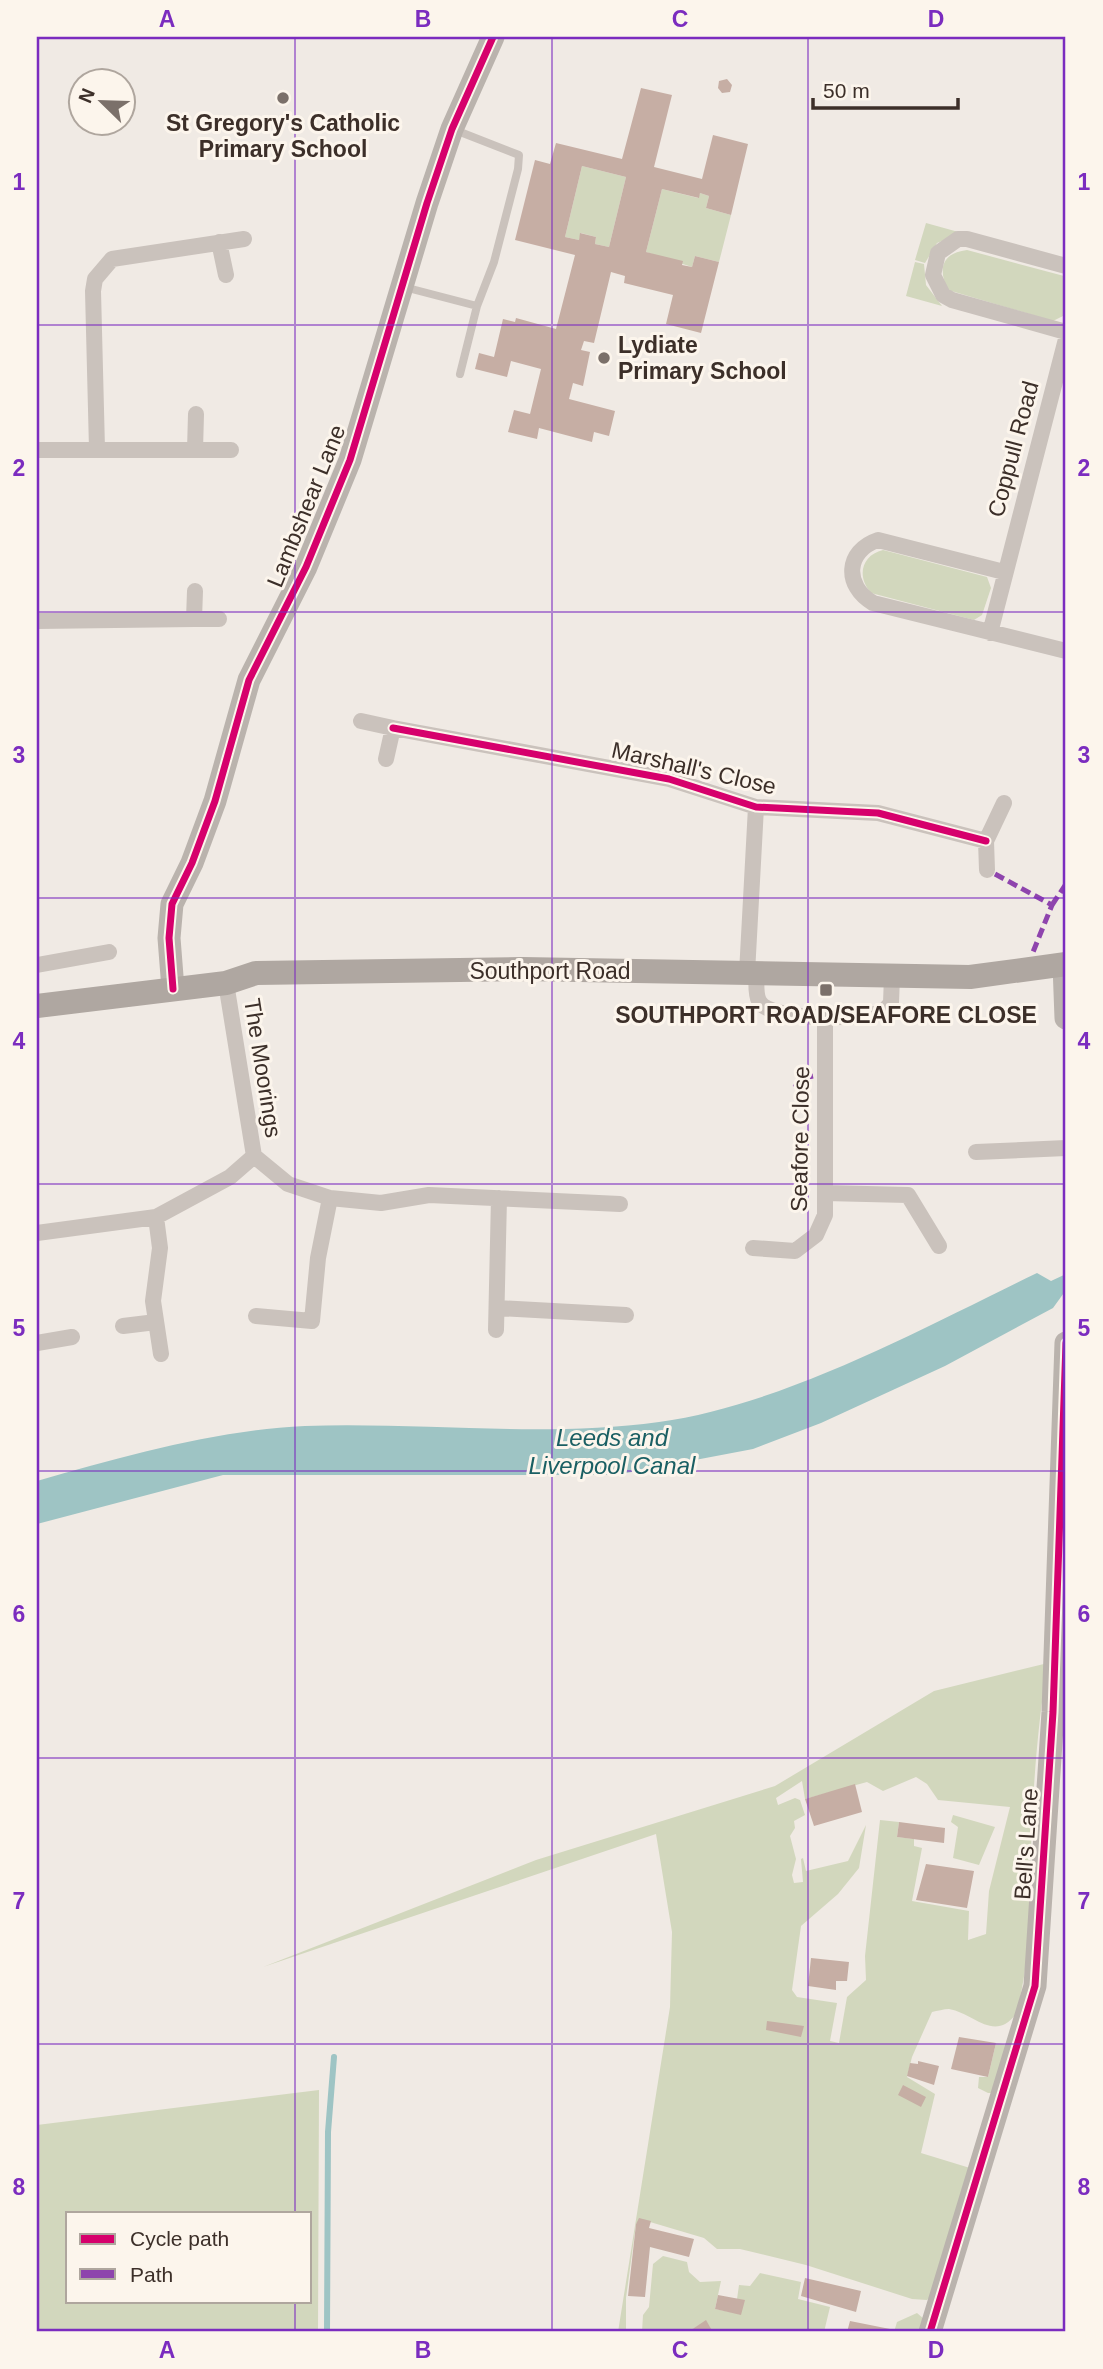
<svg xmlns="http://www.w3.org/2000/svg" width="1103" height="2369" font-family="Helvetica,sans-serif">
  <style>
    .green { fill: #d2d7bd; fill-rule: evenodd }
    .water { fill: #9ec4c4 }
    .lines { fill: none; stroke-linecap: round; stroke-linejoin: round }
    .stream { stroke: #9ec4c4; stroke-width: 6 }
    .building { fill: #c6aea4; fill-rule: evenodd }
    .lane { stroke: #cac2bc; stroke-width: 8 }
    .street { stroke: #cac2bc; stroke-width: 16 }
    .secondary { stroke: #bab3ad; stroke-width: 23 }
    .primary { stroke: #afa7a1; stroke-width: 24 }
    .quiet { stroke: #8e44ad; stroke-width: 5; stroke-dasharray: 10 5; stroke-linecap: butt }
    .cycleway-casing { stroke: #fcf5ec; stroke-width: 11 }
    .cycleway { stroke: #d6006c; stroke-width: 7 }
    .grid { fill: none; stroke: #7b2cbf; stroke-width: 2; stroke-opacity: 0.55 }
    .poi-dot { fill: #7b706a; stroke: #fcf5ec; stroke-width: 2.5 }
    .labels { text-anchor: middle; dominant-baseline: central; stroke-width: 6; stroke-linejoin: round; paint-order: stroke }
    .poi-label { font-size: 23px; font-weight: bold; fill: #3c2f29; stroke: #fcf5ec }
    .street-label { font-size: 23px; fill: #3c2f29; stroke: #fcf5ec }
    .water-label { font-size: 24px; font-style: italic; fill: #1a5f63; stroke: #fcf5ec }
    .neatline { fill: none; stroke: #7b2cbf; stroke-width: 2.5 }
    .grid-label { font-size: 23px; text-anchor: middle; font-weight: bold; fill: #7b2cbf }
  </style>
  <rect width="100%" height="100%" fill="#f0eae4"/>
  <path class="green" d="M582,166L626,177L609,247L595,244L596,237L581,233L579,240L565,237Z
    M662,189L698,198L700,193L709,196L706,208L731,215L719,262L695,256L692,267L646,252Z
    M926,223L962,233L937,243L925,263L915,260Z
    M967,250L1064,276L1066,302L1063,316L1053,321L948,290C938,270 941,253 967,250Z
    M915,262L924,264L926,285L942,306L906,296Z
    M883,550L987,577L991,588L982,615L974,620L871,593C856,576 862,555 883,550Z
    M1048,1663C1039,1714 1035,1766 1032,1818C1029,1883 1034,1950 1016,2014C994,2043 974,2013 949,2009C944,2009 937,2011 932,2012L912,2057L907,2077L935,2094L921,2153L970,2168L932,2295L927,2300L912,2299L806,2265L740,2249H717L704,2238L640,2219L636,2224L626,2298V2332H618L670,2007L672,1932L656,1834L263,1967L536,1860L775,1786L934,1691ZM916,1777L927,1784L938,1800L1010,1807L989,1891L986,1934L968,1940L969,1911L912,1901L922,1848L914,1846V1839L897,1837L899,1822L880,1820L865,1956L866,1980L847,1997L839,2043L830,2041L837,2003L797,1997L792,1990L801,1926L838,1894L859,1868L866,1825L848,1861L806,1871L803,1858L801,1859L803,1882L794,1883L792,1875L796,1859L790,1836L795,1828L794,1821L805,1815L800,1800L795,1798L778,1805L776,1798L802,1781L805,1799L867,1782L883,1791Z
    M953,1815L995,1827L979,1865L953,1858L958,1827L951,1822Z
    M996,2043L1009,2045L993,2093H988L978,2088L979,2077H988Z
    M319,2090L318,2332H37V2125ZM68,2213H310V2301H68Z
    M663,2256L687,2262L689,2272L700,2282L721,2281L715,2309L741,2314L737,2299L739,2285L750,2286L760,2273L801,2282L798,2299L830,2307L824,2332H713L706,2321L688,2332H642L643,2315L649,2307L653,2264Z
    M917,2313L924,2319L921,2332H894L897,2322Z"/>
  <path class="water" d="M1037,1273L1051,1281L1066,1274V1290L1053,1308L945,1366L821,1423L753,1449L616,1475H223L37,1524V1481C124,1456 215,1430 305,1426C424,1422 541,1438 659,1422C786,1404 921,1329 1037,1273Z"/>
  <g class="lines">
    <path class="stream" d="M327,2332L328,2132L334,2057"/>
  </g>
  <path class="building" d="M727,79L732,85L730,92L722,93L718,88L719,81Z
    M641,88L672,95L654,167L702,179L713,135L748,144L731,215L706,208L709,196L700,193L699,198L662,189L646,252L683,261L682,265L692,267L695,256L719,262L701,333L666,324L673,295L624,283L625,276L611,272L594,343L584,341L581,350L590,352L583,386L573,383L569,399L615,411L609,436L594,432L592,442L539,428L537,439L508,432L514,410L530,414L541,369L511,361L507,377L475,369L479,353L494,357L503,319L515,322L516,318L556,329L575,255L515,240L535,160L550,164L556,143L622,159ZM582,166L626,177L609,247L595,244L596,237L580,233L579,240L565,237Z
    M855,1784L862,1812L814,1826L805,1799Z
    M899,1822L945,1828L944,1843L897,1837Z
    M926,1864L974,1871L967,1908L916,1900Z
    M811,1958L849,1962L847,1981H836V1990L808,1986Z
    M767,2021L804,2026L801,2037L766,2030Z
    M959,2037L996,2043L988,2077L951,2069Z
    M918,2061L939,2066L934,2085L907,2076L910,2063L918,2064Z
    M903,2085L926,2097L921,2107L898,2095Z
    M639,2218L651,2221L649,2228L694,2239L689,2257L650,2247L645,2297L628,2296L636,2224Z
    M805,2278L861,2291L856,2312L801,2296Z
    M718,2295L745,2300L741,2315L715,2309Z
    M706,2320L713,2332H688Z
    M850,2321L890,2329L889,2332H847Z"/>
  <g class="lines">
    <path class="lane" d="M404,287L477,306L494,262L518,169L519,155L455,130
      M460,374L477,306"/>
    <path class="street" d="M219,242L226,275
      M1066,266L967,239H958L938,253L933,275L943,295L952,300L1066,332
      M196,414L195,450H231
      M97,449L93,291L95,279L112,259L244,239
      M37,450H195
      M1004,572L878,540C845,551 844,586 873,603L1066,651
      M195,591L194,619H219
      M37,621L194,619
      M990,633L1066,339
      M361,721L393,728L386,759
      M393,728L669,779L756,807L878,813L986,841
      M987,870L986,841L1004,803
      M37,965L109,952
      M747,973L756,807
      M756,973C757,981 755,994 759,1001C769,1022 863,1019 883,1012L891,1003L892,976
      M226,983L254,1156L288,1184L330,1198L381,1203L429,1195L620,1204
      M976,1152L1066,1148
      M825,1193L908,1195L939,1246
      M156,1217L160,1248L153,1301L161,1354
      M37,1233L156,1217L230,1177L254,1156
      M753,1248L795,1251L816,1235L825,1215V1018
      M497,1308L626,1315
      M256,1316L312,1321L318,1258L330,1198
      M123,1326L156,1322
      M496,1330L499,1198
      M37,1343L72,1337"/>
    <path class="secondary" d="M1064,965L1066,1018
      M173,989L169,938L172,904L192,863L215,801L249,680L306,567L350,460L427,203L452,129L493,37
      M930,2332L1035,1986L1053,1712L1066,1343"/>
    <path class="primary" d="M37,1006L226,983L256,973L522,969L970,977L1066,964"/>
    <path class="quiet" d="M995,874L1052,905L1033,952
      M1052,905L1066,884
      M795,1087L799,1079L813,1076"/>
    <defs>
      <path id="cycleway" d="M393,728L669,779L756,807L878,813L986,841
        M173,989L169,938L172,904L192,863L215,801L249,680L306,567L350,460L427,203L452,129L493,37
        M930,2332L1035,1986L1053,1712L1066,1343"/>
    </defs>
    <use href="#cycleway" class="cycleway-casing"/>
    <use href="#cycleway" class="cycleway"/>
  </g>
  <path class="grid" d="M295,37V2213M552,37V2332M808,37V2332M37,325H1066M37,612H1066M37,898H1066M37,1184H1066M37,1471H1066M37,1758H1066M37,2044H1066M295,2301V2332"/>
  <g class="poi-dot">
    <circle cx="283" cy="98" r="7"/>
    <circle cx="604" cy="358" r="7"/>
    <rect x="819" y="983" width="14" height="14" rx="3.5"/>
  </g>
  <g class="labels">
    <g class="poi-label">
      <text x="283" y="123">St Gregory's Catholic<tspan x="283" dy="26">Primary School</tspan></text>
      <text x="618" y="345" text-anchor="start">Lydiate<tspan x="618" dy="26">Primary School</tspan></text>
      <text x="826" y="1015">SOUTHPORT ROAD/SEAFORE CLOSE</text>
    </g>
    <g class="street-label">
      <text transform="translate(1013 449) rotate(-75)">Coppull Road</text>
      <text transform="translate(306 506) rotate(-68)">Lambshear Lane</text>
      <text transform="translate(694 768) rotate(13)">Marshall's Close</text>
      <text x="550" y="971">Southport Road</text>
      <text transform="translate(263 1068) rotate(81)">The Moorings</text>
      <text transform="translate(800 1139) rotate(-89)">Seafore Close</text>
      <text transform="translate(1026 1844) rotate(-86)">Bell's Lane</text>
    </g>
    <g class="water-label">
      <text x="612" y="1437">Leeds and<tspan x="612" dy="28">Liverpool Canal</tspan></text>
    </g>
  </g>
  <rect width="1103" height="2369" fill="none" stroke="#fcf5ec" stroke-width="77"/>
  <rect x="66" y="2212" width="245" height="91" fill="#fcf5ec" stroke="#afa69e" stroke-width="2"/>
  <rect x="80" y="2234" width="35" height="10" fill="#d6006c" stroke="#afa69e" stroke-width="2"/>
  <text x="130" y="2246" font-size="21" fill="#3c2f29">Cycle path</text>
  <rect x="80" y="2269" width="35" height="10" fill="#8e44ad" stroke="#afa69e" stroke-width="2"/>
  <text x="130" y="2282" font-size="21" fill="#3c2f29">Path</text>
  <g transform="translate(102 102) rotate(293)"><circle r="33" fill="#fcf5ec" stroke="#afa69e" stroke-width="2"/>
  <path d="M0-5L12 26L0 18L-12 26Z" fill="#7b706a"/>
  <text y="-10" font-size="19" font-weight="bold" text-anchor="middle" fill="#3c2f29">N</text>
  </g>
  <path d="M813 98v10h145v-10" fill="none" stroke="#3c2f29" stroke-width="3.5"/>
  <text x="823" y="98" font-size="21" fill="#3c2f29" stroke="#fcf5ec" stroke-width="5" paint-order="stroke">50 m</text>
  <rect x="38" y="38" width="1026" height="2292" class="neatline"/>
  <g class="grid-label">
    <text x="167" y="27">A</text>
    <text x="423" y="27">B</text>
    <text x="680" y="27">C</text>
    <text x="936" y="27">D</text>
    <text x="19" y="190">1</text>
    <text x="1084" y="190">1</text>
    <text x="19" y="476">2</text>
    <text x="1084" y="476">2</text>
    <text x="19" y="763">3</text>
    <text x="1084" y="763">3</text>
    <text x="19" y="1049">4</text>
    <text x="1084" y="1049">4</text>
    <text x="19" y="1336">5</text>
    <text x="1084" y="1336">5</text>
    <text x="19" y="1622">6</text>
    <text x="1084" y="1622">6</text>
    <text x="19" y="1909">7</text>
    <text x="1084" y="1909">7</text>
    <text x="19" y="2195">8</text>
    <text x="1084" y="2195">8</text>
    <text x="167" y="2358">A</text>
    <text x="423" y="2358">B</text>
    <text x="680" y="2358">C</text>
    <text x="936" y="2358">D</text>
  </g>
</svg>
